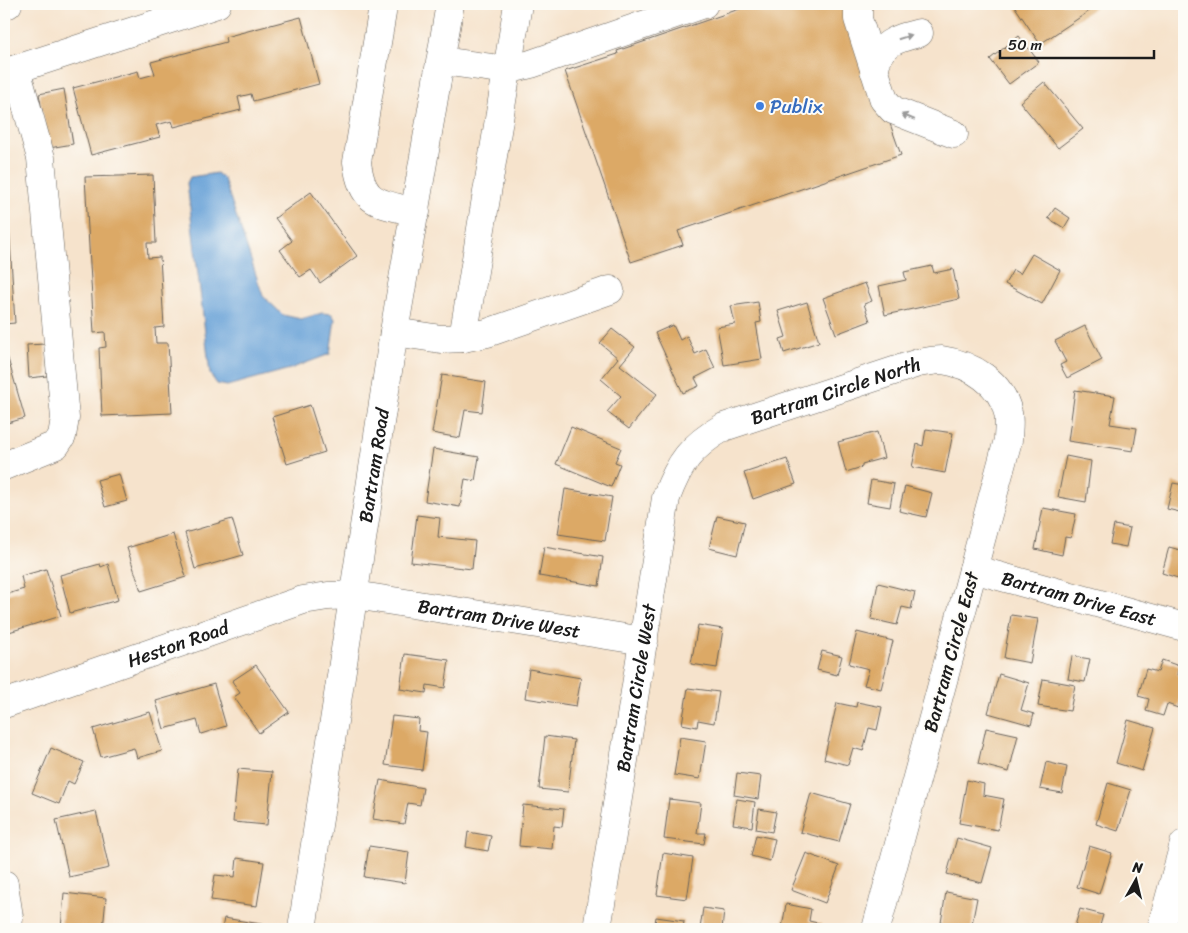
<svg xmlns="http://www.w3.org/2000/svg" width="1188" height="933" font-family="Sriracha,sans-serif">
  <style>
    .water { fill: #67a1d7; stroke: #425e7a }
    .building { fill: #dca966 }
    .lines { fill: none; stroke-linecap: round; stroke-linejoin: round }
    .minor-casing { stroke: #68625a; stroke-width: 29 }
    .major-casing { stroke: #68625a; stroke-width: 29 }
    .minor { stroke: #fff; stroke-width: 28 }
    .major { stroke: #fff; stroke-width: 28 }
    .oneway { fill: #999 }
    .shop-dot { fill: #3f7fe0; stroke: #fdfcf7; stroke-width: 2 }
    .labels { text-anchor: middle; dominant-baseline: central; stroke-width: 4; stroke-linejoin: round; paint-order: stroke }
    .shop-label { font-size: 19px; fill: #366cbe; stroke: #fdfcf7; text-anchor: start }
    .street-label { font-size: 19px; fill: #1c1c1c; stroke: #fdfcf7 }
  </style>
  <rect width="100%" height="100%" fill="#fdfcf7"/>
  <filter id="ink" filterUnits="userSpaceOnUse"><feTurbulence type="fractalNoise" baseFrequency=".02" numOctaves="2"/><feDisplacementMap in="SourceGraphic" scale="10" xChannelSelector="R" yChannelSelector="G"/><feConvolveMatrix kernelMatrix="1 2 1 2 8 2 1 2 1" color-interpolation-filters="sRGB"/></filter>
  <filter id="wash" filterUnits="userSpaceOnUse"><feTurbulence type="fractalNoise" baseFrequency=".0096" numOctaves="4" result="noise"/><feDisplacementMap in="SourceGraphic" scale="20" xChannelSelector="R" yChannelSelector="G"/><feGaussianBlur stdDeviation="1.12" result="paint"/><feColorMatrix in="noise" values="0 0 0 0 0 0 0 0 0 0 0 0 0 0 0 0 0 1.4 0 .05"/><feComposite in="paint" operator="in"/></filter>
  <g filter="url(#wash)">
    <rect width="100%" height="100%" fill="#f6e3cc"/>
    <path class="water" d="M217,173L224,179L263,296L283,315L301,319L322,313L332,314L335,319L330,354L290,369L227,386L217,384L210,374L187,183L190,177Z"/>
    <g id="blocks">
      <path class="building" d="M754,4H848L901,155L678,231L683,245L631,262L565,71L618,54L617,51Z
        M1013,4H1100L1040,44Z
        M301,17L319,84L253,101L251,94L238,97L241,110L174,127L172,121L156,125L160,137L91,155L73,88L138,71L140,78L155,74L151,62L226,42L225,37Z
        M1019,36L1039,62L1009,84L990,59Z
        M1044,82L1083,129L1058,148L1020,102Z
        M64,89L73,144L49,148L39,94Z
        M153,175L156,243H147L148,258L160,257L164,327L155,328L156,343H168L172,413L102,416L99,348L106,347L105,332L94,333L85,177Z
        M311,192L357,256L320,283L311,270L300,277L280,250L292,241L275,218Z
        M1055,208L1070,218L1064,228L1048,218Z
        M4,225H9L15,323L4,324Z
        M1032,254L1060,270L1042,304L1005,284L1013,270L1020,274Z
        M932,266L934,273L953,269L959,299L885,315L879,286L906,280L904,272Z
        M865,283L872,301L864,304L870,321L836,334L823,298Z
        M758,302L761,322L756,323L762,359L724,365L717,327L735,324L731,306Z
        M807,302L819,342L784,353L780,339L786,337L778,311Z
        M673,325L680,340L687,336L695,354L706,349L715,368L695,378L699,386L683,393L655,333Z
        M1085,326L1102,360L1067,378L1060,365L1066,362L1055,341Z
        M612,329L635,347L620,365L657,394L629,429L607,412L621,396L601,379L618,358L600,343Z
        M45,344L47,376L29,378L27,345Z
        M6,352L25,418L4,424V353Z
        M442,375L486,382L482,412L465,410L460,438L432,433Z
        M1075,390L1115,396L1110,424L1137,428L1133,451L1068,441Z
        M310,405L325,452L287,464L272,417Z
        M571,427L621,448L615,462L620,464L611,487L556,464Z
        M926,429L953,433L945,473L912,467L917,444L923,446Z
        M877,432L884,458L862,464V467L846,472L838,442Z
        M433,449L479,457L475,481L465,479L460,507L425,501Z
        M1066,456L1091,461L1086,502L1058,497Z
        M787,459L796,484L753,499L744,473Z
        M119,474L127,501L105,507L97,480Z
        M871,480L894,484L890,507L867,503Z
        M1173,483L1184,485V513L1167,509Z
        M905,486L932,493L926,517L899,511Z
        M565,489L612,497L605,541L558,534Z
        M1043,508L1076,514L1071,538L1065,537L1062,555L1035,549Z
        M417,515L440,518L438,537L475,541L472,569L411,562Z
        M717,516L745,522L737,555L709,548Z
        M232,519L243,555L195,569L185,533Z
        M1114,525L1130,528L1126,547L1110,544Z
        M173,534L186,577L141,591L127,548Z
        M544,547L603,557L599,586L539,576Z
        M1169,547L1184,551V587L1179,586L1181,579L1162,573Z
        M100,564L101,567L108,564L118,600L70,613L60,575Z
        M46,569L61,616L9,632L4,615V595L24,589L21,576Z
        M878,583L915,592L911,609L902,607L897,625L871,619Z
        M1011,615L1038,619L1030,663L1004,658Z
        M698,625L723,629L717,668L691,664Z
        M857,632L893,641L881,689L864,685L869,669L849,664Z
        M822,651L842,656L837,675L817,670Z
        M405,654L449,660L445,688L427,685L426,693L400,689Z
        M1072,656L1090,659L1085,682L1068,679Z
        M1162,660L1179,666L1177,675L1184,677V688L1178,708L1167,704L1163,716L1146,711L1149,699L1138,696L1146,669L1158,672Z
        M256,665L289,712L259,733L234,697L240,693L232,681Z
        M529,669L581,678L576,706L525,698Z
        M999,674L1029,683L1021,710L1034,714L1031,725L988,713Z
        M1043,679L1075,685L1070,711L1038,706Z
        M214,684L226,726L201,734L197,720L164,729L156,701Z
        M688,688L719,692L714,723L698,720L697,727L682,724Z
        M857,702L882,707L877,730L869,728L863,751L853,748L848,765L824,759L837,703L856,707Z
        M150,712L162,751L137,758L134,748L101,757L93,729Z
        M392,716L419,719L418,731L427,732L422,770L385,765Z
        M1128,720L1155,728L1142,771L1116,763Z
        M986,728L1018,735L1009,772L978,764Z
        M545,736L574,740L568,792L539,789Z
        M680,737L706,741L700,779L674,775Z
        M51,748L84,762L74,784L68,781L59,804L32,793Z
        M1046,762L1067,767L1062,793L1040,789Z
        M238,769L272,772L267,825L233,822Z
        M737,773L761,776L758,799L734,795Z
        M380,780L423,788L420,805L408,803L404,824L373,819Z
        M967,780L984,784L983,795L1004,799L998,830L959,823Z
        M1108,783L1131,790L1118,831L1096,824Z
        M811,793L850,804L839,842L800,832Z
        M669,799L701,803L697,833H706L704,844L664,839Z
        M737,799L755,802L752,827L733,824Z
        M523,805L564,809L562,827L554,826L552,849L519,846Z
        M759,809L776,812L772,832L756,829Z
        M96,811L109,868L69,877L56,820Z
        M468,832L491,836L488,851L466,847Z
        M756,835L775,839L770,861L751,856Z
        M957,838L992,848L982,883L947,874Z
        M369,846L409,852L405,883L364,877Z
        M1089,846L1112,853L1099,894L1077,887Z
        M663,853L693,858L687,899L657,895Z
        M806,853L839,866L825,903L791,890Z
        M237,858L264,862L257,906L211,900L215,875L235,877Z
        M946,892L977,898L971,929H940Z
        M64,893L106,898L103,929H61Z
        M786,904L811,909L809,921L822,924L821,929L782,928Z
        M703,908L724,911L722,929H700Z
        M1080,909L1103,915L1099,929H1074Z
        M656,917L684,921L683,929H654Z
        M224,918L267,925V929H222Z"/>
    </g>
  </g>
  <g filter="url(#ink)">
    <use href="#blocks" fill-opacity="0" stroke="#68625a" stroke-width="1"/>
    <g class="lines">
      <defs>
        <g id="minor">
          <path d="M381,4L382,13L357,162C362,205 379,203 416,212"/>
          <path d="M858,4V19L884,100L893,110L954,134"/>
          <path d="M442,61L507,70L531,64L704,4"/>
          <path d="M874,70C880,43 895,39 919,33"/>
          <path d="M4,73L217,4"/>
          <path d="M394,332L441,339L463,338L487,333L610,290"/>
          <path d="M463,338L518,4"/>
          <path d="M4,466L56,445L62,436L65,418L41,158L16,69"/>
          <path id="s1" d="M973,569L1184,627"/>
          <path id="s2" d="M4,704L303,600L328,596L355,595L644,641"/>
          <path d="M4,884L9,917L8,929"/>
          <path id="s3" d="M302,929L394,332L450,4"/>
          <path id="s4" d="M597,929L666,498C679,463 691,446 724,427L918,363C926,362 934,360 942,360C971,364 1002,383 1008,413C1010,421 1008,432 1008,440L876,929"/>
        </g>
        <path id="major" d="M4,5L8,4
          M1161,929L1184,844"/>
      </defs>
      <use href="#minor" class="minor-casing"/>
      <use href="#major" class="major-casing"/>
      <use href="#minor" class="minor"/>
      <use href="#major" class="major"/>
    </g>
    <defs><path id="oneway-solid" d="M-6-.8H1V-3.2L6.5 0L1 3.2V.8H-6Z" transform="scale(1.25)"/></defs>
    <g class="oneway">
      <use href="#oneway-solid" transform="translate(905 37) rotate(-18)"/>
      <use href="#oneway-solid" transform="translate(908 117) rotate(-157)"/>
    </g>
  </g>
  <circle class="shop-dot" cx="760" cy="106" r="5"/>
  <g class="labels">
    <g class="shop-label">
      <text x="770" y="106">Publix</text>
    </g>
    <g class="street-label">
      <text stroke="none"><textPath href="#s4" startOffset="648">Bartram Circle North</textPath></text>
      <text stroke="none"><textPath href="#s3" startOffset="469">Bartram Road</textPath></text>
      <text stroke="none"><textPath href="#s1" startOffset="110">Bartram Drive East</textPath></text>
      <text stroke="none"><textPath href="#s2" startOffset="515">Bartram Drive West</textPath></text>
      <text stroke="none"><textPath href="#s2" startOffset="184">Heston Road</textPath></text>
      <text transform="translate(951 652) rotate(-75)">Bartram Circle East</text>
      <text stroke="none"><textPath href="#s4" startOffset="244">Bartram Circle West</textPath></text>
    </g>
  </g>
  <rect width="1188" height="933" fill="none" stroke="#fdfcf7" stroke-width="20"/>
  <g transform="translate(1136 880) rotate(8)" stroke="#fdfcf7" stroke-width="4" paint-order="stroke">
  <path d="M0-4L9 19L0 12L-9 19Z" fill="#1c1c1c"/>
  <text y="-8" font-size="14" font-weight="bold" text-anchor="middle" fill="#1c1c1c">N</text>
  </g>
  <path d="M1000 50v8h154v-8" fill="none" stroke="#1c1c1c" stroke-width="2.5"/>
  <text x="1008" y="50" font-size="15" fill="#1c1c1c" stroke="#fdfcf7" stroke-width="4" paint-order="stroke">50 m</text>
</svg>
